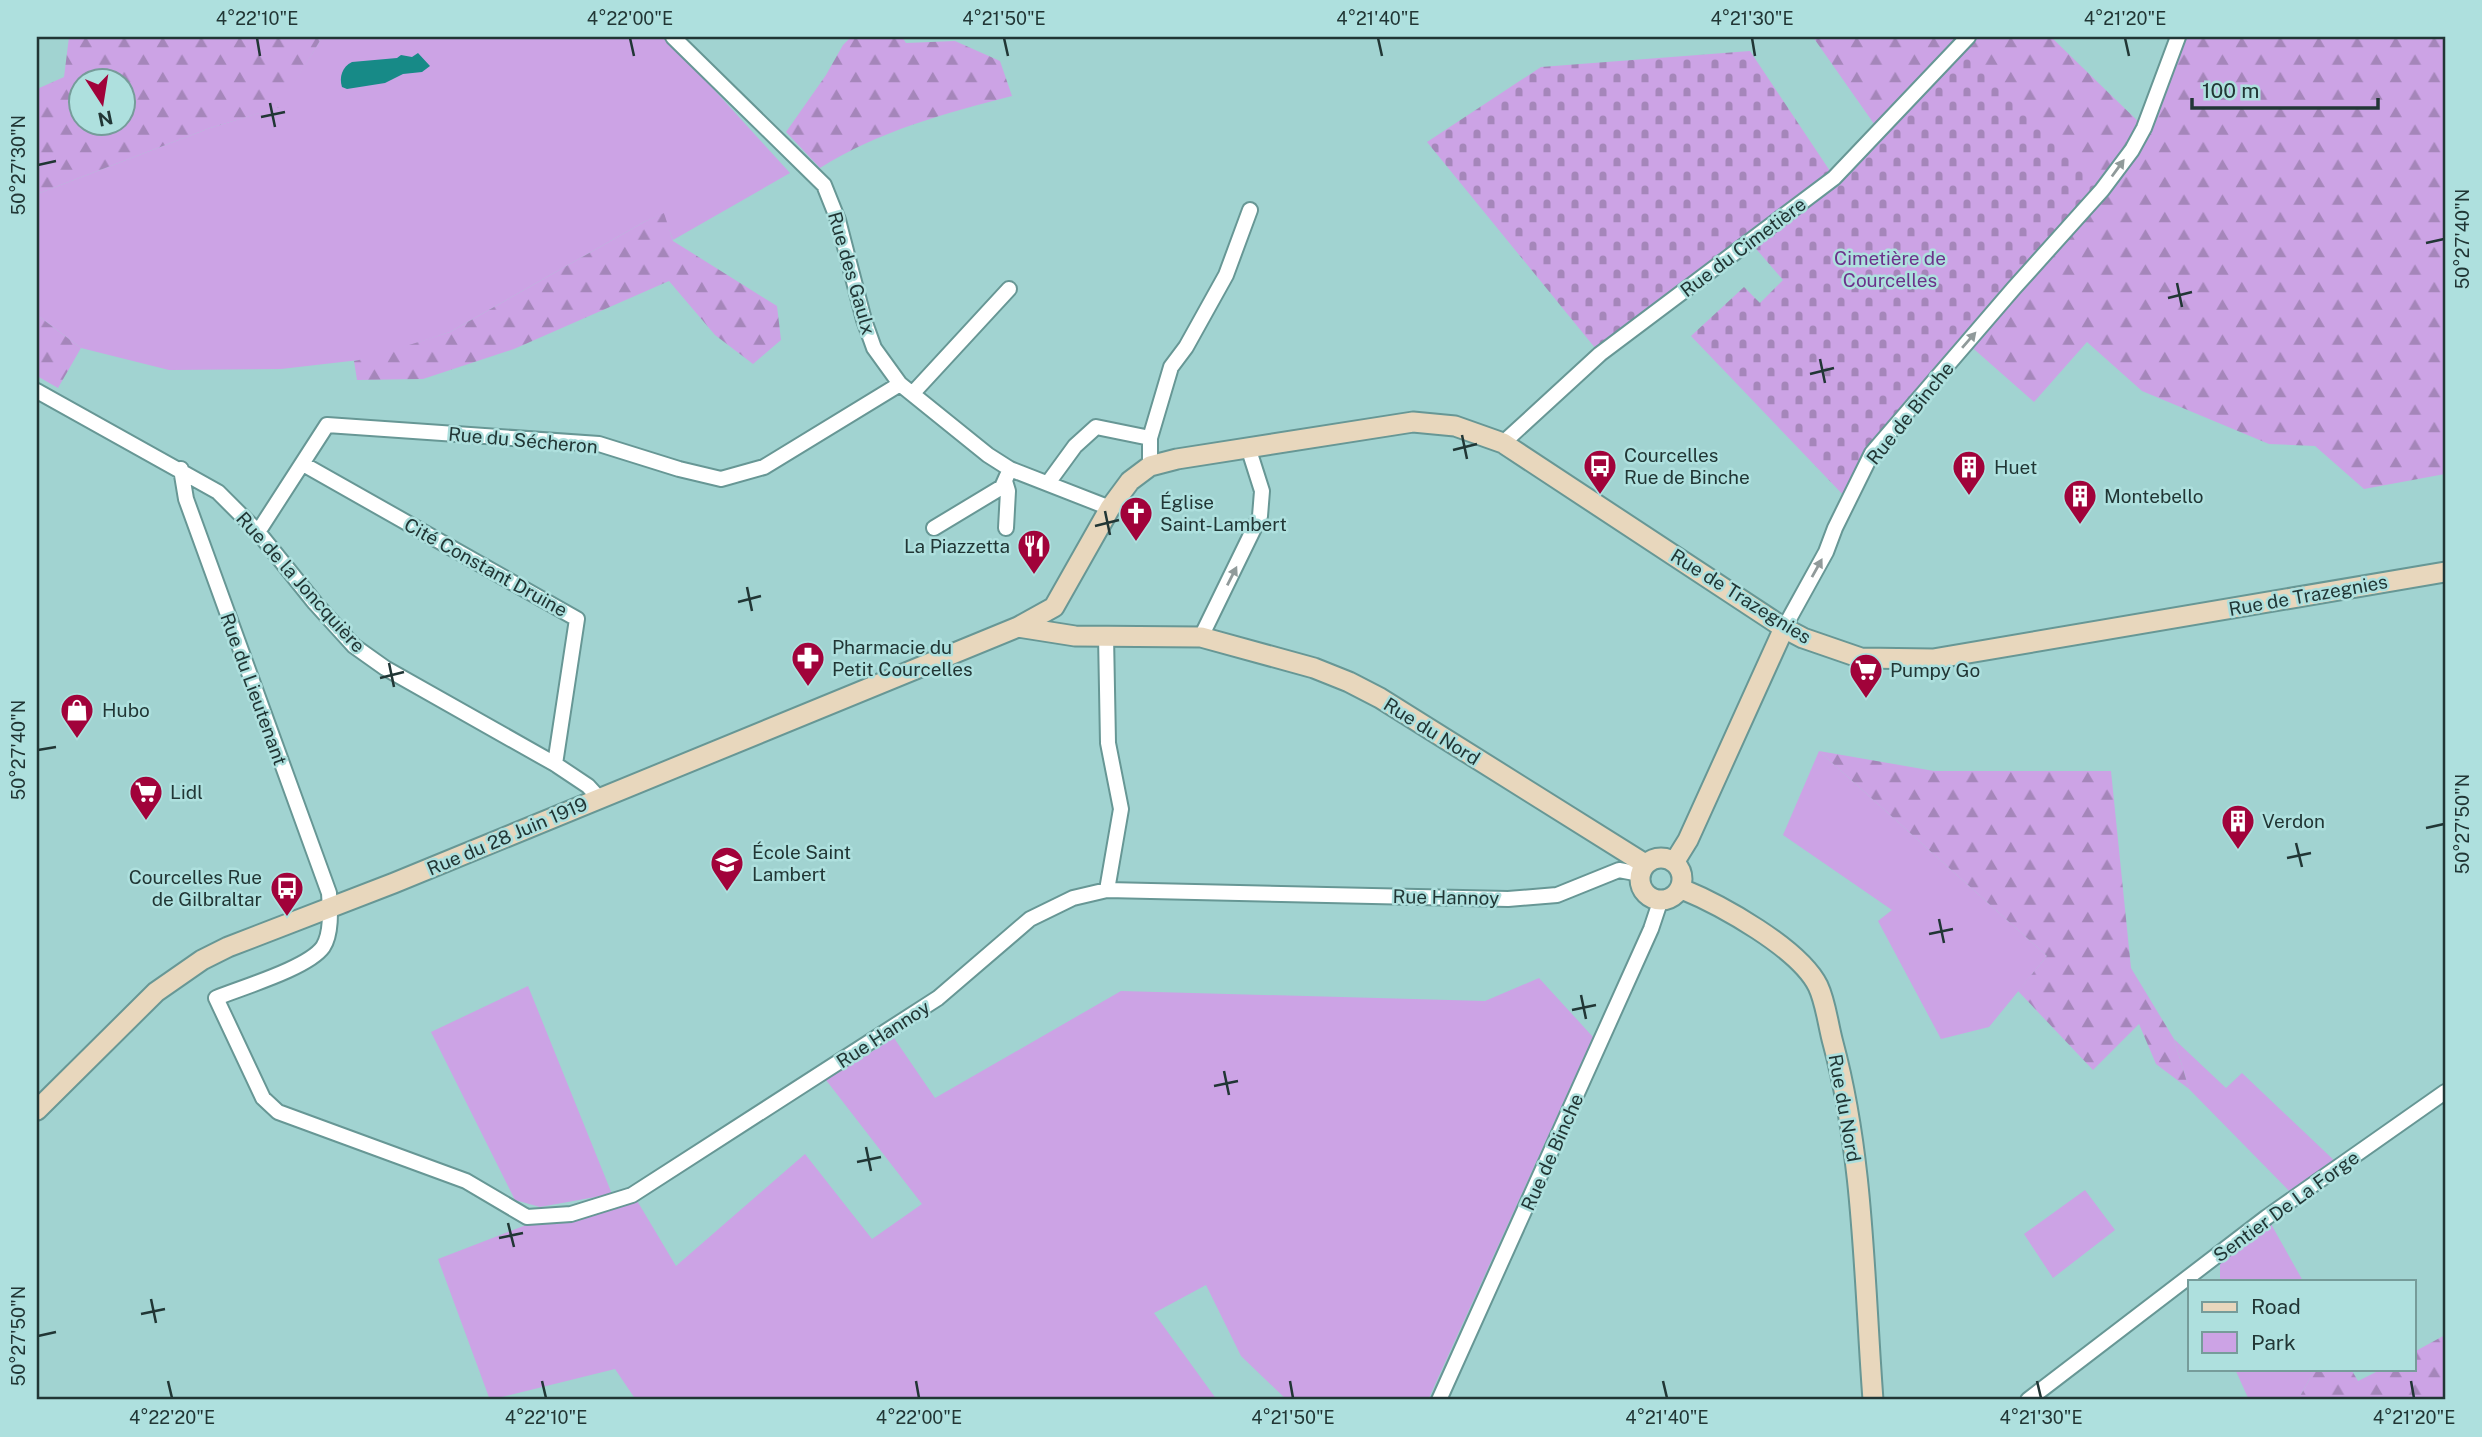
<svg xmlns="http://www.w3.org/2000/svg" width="2482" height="1437" font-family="'Public Sans',sans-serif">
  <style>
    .green { fill: #cca3e5 }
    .forest { fill: url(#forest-firs); fill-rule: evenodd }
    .cemetery { fill: url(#cemetery-stones) }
    .water { fill: #178a87 }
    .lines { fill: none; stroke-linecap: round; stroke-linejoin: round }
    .street-casing { stroke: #679795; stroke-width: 18 }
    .secondary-casing { stroke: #679795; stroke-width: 23 }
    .street { stroke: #fff; stroke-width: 14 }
    .secondary { stroke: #e8d7bd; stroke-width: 19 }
    .oneway { fill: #909a9a }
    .ticks { fill: none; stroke: #213635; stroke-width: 2.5 }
    .labels { text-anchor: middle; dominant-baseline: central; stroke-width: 5; stroke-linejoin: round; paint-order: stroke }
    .street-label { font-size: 19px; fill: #213635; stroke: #aee0de }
    .park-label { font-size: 19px; fill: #6c318a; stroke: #aee0de }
    .poi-label { font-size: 19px; fill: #213635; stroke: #aee0de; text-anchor: start }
    .neatline { fill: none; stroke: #213635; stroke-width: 2.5 }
    .ticks-label { font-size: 18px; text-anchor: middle; fill: #213635 }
  </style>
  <defs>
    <pattern id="forest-firs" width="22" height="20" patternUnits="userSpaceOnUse" patternTransform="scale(1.75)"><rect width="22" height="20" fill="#cca3e5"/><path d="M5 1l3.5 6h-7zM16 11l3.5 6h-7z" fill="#a586ba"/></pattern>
    <pattern id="cemetery-stones" width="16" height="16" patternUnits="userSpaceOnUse" patternTransform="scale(1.75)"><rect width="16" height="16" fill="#cca3e5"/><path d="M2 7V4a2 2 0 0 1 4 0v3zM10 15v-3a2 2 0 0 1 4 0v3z" fill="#a586ba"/></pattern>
  </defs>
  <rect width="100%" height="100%" fill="#a1d3d1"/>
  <path class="green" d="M325,37H666L790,173L673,240L663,214L644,222L450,332L368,359L281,369L169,370L81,348L37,315V194L210,128L279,107L321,39Z
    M1819,751L2047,956L1989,1027L1941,1039L1878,921L1892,910L1783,835Z
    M1539,978L1593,1037L1428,1400H1287L1241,1356L1206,1285L1154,1313L1217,1400H636L615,1369L490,1400L438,1259L526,1225L636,1199L676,1266L805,1154L872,1239L922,1204L826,1080L894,1038L935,1098L1121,991L1485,1001Z
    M528,986L612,1194L540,1207L515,1200L431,1032Z
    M2174,1039L2226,1088L2242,1073L2340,1166L2295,1197L2189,1089Z
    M2085,1190L2115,1230L2053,1278L2024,1234Z
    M2267,1217L2303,1281H2220V1253Z
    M2235,1369H2315L2298,1400H2249Z"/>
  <path class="forest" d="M69,37H324L321,39L280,107L210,128L37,194V89L64,77ZM122,80V122H80V80Z
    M851,37H902L906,43L955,41L1000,61L1012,96C946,113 879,131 820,168L786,132L826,75L843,45Z
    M1813,37H1957L1961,43L1968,37H2051L2144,127L2178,37H2445V474L2364,489L2315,446L2269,444L2142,391L2087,342L2034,402L1967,343L1879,131Z
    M664,213L673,241L777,306L781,340L753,364L715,335L669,281L514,349L423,379L357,380L354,361L368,358L450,332L644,222Z
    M37,315L81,348L58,388L37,376Z
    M1819,751L1934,771H2111L2131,968L2174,1039L2189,1089L2156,1064L2139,1024L2093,1070L2018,991L2047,956Z
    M2445,1335V1400H2298L2315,1369H2351L2358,1381L2382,1369H2414V1352Z"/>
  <path class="cemetery" d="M1961,44L2102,190L1872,453L1848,500L1691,336L1744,287L1760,303L1783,280L1751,243L1600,354L1427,142L1541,67L1750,51L1834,177Z"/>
  <path class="water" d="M418,53L430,66L422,72L403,74L385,83L347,89L342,87C339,77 342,67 352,62L397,58L401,55L412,57Z"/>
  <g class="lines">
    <defs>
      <path id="street" d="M673,37L824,185L838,220L864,320L874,348L900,384L988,455L1010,469L1110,508
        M37,391L218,492L258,532L315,603L354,646L385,668L555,764L588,786L599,798
        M913,393L1009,289
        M1503,443L1600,354L1834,178L1968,37
        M303,464L577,619L555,764
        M1150,466V438L1171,367L1186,347L1226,275L1250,210
        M181,469L186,499L329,893C330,909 332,933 323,947C308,968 243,987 216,998L263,1098L278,1112L466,1181L527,1217L571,1214L632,1195L938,998L1030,919L1073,898L1107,890L1508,899L1557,895L1619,870L1640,874
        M1005,481L1008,491L1006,528
        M1048,483L1075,446L1096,427L1150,438
        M934,528L1002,487L1010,469
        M258,532L327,425L599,444L679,469L721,479L764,467L900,384
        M1784,628L1826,552L1835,528L1872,453L2014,288L2102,190L2132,150L2144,128L2178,37
        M1106,635L1108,743L1121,809L1107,890
        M1201,637L1260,516L1262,491L1248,447
        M1439,1400L1651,929L1660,902
        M2028,1400L2267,1217L2445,1092"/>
      <path id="secondary" d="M1018,627L1075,636L1201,637L1314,668L1349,682L1380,698L1645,864
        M1640 879a21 21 0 1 1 42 0a21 21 0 1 1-42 0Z
        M1675,861L1688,840L1784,628
        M1682,889C1721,905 1799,948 1818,986C1826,1003 1828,1025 1833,1043C1864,1158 1864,1281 1873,1400
        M37,1110L156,992L202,960L228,947L394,883L1018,627L1054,607L1110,508L1130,481L1150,466L1177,459L1413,422L1455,426L1503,443L1784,628L1803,638L1861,658L1933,659L2445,572"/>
    </defs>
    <use href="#street" class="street-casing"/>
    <use href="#secondary" class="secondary-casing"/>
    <use href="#street" class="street"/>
    <use href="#secondary" class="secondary"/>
  </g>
  <defs><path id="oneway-solid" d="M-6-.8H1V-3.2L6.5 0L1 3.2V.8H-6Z" transform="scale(1.75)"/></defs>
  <g class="oneway">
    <use href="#oneway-solid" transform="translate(2118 168) rotate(-54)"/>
    <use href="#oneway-solid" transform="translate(1969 340) rotate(-49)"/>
    <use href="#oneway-solid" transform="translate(1817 568) rotate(-61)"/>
    <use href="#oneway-solid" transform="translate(1232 576) rotate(-63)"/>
  </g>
  <path class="ticks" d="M257,38L260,56M630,38L634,56M1004,38L1008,56M1378,38L1382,56M1752,38L1755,56M2125,38L2129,56M270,103L275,127M261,117L285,112M38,165L56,161M2426,243L2444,239M2177,283L2182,307M2168,298L2192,292M1820,359L1825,383M1810,374L1834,368M1462,435L1467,459M1453,450L1477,444M1105,511L1110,535M1095,526L1119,520M747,587L752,611M738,602L761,596M389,663L394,687M380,678L404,672M38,750L56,747M2426,828L2444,824M2296,843L2302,867M2287,858L2311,853M1939,919L1944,943M1929,934L1953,929M1581,995L1586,1019M1572,1010L1596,1005M1224,1071L1229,1095M1214,1086L1238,1081M866,1147L871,1171M857,1162L881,1157M508,1223L514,1247M499,1238L523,1233M151,1299L156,1323M141,1314L165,1309M38,1336L56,1332M168,1381L172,1398M542,1381L546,1398M916,1381L919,1398M1290,1381L1293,1398M1663,1381L1667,1398M2037,1381L2041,1398M2411,1381L2414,1398"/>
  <defs>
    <symbol id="bus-pin" viewBox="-11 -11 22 30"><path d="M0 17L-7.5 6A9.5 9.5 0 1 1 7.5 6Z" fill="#a1023a" stroke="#aee0de"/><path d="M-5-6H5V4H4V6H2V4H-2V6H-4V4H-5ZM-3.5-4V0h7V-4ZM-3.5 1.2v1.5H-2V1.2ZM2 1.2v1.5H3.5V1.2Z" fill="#fff"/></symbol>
    <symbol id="building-pin" viewBox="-11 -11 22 30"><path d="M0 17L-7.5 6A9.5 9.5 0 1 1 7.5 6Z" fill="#a1023a" stroke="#aee0de"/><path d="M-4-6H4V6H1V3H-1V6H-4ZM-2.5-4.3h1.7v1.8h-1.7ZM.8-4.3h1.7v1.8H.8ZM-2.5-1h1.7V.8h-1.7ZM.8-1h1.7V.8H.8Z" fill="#fff"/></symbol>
    <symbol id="church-pin" viewBox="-11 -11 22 30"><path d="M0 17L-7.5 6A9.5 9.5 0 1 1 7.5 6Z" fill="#a1023a" stroke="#aee0de"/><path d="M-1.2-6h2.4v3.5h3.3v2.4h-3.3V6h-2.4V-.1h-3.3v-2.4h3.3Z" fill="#fff"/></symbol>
    <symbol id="restaurant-pin" viewBox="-11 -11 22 30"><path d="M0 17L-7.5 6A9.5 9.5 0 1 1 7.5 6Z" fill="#a1023a" stroke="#aee0de"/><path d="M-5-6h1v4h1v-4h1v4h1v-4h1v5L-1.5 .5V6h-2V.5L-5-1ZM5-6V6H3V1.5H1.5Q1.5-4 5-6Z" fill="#fff"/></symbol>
    <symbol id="pharmacy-pin" viewBox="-11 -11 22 30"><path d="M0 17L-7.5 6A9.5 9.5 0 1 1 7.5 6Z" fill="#a1023a" stroke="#aee0de"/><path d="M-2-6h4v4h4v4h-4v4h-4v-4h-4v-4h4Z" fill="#fff"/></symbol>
    <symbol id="supermarket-pin" viewBox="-11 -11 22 30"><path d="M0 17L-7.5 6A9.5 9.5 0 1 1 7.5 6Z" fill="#a1023a" stroke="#aee0de"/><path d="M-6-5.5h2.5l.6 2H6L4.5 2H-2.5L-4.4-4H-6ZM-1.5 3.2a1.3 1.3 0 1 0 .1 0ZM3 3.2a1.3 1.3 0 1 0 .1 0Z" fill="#fff"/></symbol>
    <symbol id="shop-pin" viewBox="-11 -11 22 30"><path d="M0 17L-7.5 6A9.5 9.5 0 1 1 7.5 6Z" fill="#a1023a" stroke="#aee0de"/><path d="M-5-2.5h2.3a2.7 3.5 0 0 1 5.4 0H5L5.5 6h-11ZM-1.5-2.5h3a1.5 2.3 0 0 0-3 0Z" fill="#fff"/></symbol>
    <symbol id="school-pin" viewBox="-11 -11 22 30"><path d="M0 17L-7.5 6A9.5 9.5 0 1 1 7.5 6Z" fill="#a1023a" stroke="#aee0de"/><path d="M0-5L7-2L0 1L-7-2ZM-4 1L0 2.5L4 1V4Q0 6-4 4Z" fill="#fff"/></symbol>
  </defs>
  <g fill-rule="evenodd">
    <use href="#bus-pin" x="1581" y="447" width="38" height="52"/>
    <use href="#building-pin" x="1950" y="448" width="38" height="52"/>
    <use href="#building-pin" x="2061" y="477" width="38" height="52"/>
    <use href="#church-pin" x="1117" y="494" width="38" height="52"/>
    <use href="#restaurant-pin" x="1015" y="527" width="38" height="52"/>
    <use href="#pharmacy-pin" x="789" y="639" width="38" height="52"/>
    <use href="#supermarket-pin" x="1847" y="651" width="38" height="52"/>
    <use href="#shop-pin" x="58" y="691" width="38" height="52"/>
    <use href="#supermarket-pin" x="127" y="773" width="38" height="52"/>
    <use href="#building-pin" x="2219" y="802" width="38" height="52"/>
    <use href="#school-pin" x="708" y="844" width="38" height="52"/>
    <use href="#bus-pin" x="268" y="869" width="38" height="52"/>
  </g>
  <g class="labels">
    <g class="street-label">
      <text transform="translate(1743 247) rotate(-37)">Rue du Cimetière</text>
      <text transform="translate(852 273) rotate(74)">Rue des Gaulx</text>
      <text transform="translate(1910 413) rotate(-51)">Rue de Binche</text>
      <text transform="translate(523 440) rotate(5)">Rue du Sécheron</text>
      <text transform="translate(486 567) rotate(29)">Cité Constant Druine</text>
      <text transform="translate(301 582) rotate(48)">Rue de la Joncquière</text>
      <text transform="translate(2308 595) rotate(-10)">Rue de Trazegnies</text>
      <text transform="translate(1741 596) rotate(32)">Rue de Trazegnies</text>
      <text transform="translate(254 689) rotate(70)">Rue du Lieutenant</text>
      <text transform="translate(1432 731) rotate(32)">Rue du Nord</text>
      <text transform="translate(507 836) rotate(-23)">Rue du 28 Juin 1919</text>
      <text transform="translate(1446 897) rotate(1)">Rue Hannoy</text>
      <text transform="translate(883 1034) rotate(-33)">Rue Hannoy</text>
      <text transform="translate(1845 1108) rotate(80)">Rue du Nord</text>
      <text transform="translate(1552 1152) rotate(-66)">Rue de Binche</text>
      <text transform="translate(2286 1206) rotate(-36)">Sentier De La Forge</text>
    </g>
    <g class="park-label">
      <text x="1890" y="258">Cimetière de<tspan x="1890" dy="22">Courcelles</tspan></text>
    </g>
    <g class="poi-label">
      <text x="1624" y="455">Courcelles<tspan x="1624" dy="22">Rue de Binche</tspan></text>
      <text x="1994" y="467">Huet</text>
      <text x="2104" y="496">Montebello</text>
      <text x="1160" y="502">Église<tspan x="1160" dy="22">Saint-Lambert</tspan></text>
      <text x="1010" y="546" text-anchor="end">La Piazzetta</text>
      <text x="832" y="647">Pharmacie du<tspan x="832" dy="22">Petit Courcelles</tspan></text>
      <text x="1890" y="670">Pumpy Go</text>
      <text x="102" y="710">Hubo</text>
      <text x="170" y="792">Lidl</text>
      <text x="2262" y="821">Verdon</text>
      <text x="752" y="852">École Saint<tspan x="752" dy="22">Lambert</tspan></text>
      <text x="262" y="877" text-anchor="end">Courcelles Rue<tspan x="262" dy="22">de Gilbraltar</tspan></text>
    </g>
  </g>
  <rect width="2482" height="1437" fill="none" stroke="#aee0de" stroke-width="77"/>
  <rect x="2188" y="1280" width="228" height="91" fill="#aee0de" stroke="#769c9a" stroke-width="2"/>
  <rect x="2202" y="1302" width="35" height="10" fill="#e8d7bd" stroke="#769c9a" stroke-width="2"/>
  <text x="2251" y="1314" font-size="21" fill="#213635">Road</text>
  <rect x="2202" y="1332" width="35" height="21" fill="#cca3e5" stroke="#769c9a" stroke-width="2"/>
  <text x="2251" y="1350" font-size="21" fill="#213635">Park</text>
  <g transform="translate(102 102) rotate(168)"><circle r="33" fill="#aee0de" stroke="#769c9a" stroke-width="2"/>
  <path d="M0-5L12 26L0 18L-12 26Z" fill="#a1023a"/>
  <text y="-10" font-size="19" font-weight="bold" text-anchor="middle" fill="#213635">N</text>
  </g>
  <path d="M2192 98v10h186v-10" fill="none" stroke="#213635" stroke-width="3.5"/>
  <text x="2202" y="98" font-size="21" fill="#213635" stroke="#aee0de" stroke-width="5" paint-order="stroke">100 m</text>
  <rect x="38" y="38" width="2406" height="1360" class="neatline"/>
  <g class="ticks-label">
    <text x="257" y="25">4°22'10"E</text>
    <text x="630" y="25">4°22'00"E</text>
    <text x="1004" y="25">4°21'50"E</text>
    <text x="1378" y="25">4°21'40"E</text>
    <text x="1752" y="25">4°21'30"E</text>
    <text x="2125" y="25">4°21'20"E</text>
    <text transform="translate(19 165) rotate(-90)" y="6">50°27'30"N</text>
    <text transform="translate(2463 239) rotate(-90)" y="6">50°27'40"N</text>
    <text transform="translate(19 750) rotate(-90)" y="6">50°27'40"N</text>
    <text transform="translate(2463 824) rotate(-90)" y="6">50°27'50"N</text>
    <text transform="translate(19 1336) rotate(-90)" y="6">50°27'50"N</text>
    <text x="172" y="1424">4°22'20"E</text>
    <text x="546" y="1424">4°22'10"E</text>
    <text x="919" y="1424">4°22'00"E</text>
    <text x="1293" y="1424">4°21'50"E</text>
    <text x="1667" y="1424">4°21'40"E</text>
    <text x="2041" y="1424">4°21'30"E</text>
    <text x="2414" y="1424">4°21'20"E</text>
  </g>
</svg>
